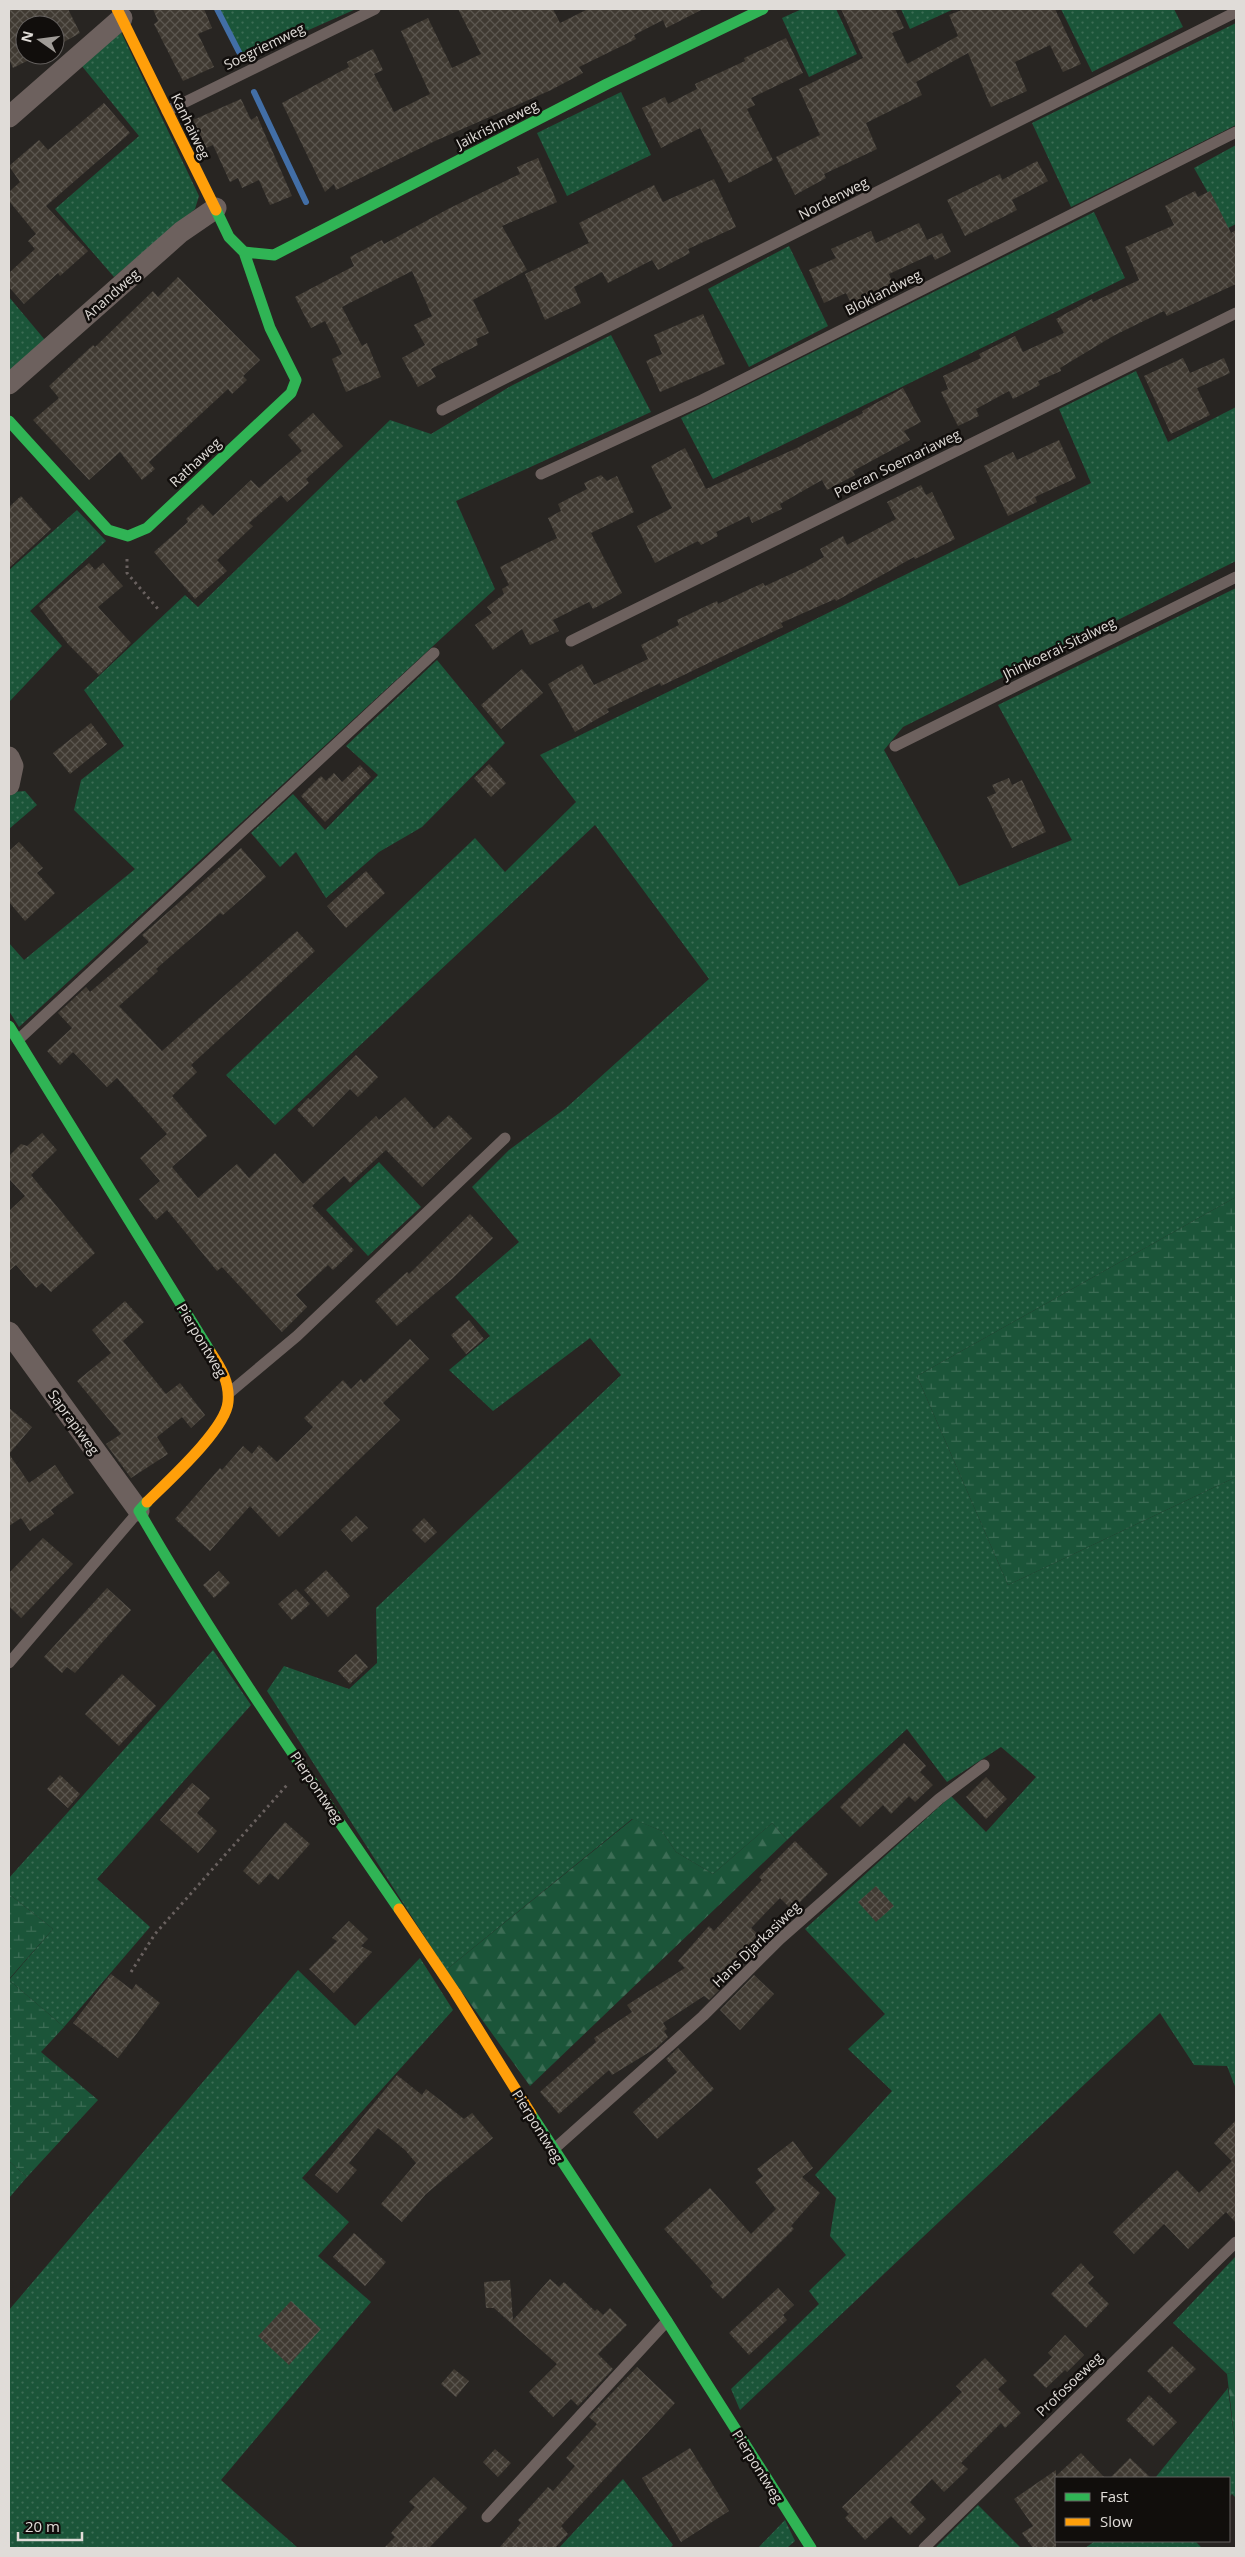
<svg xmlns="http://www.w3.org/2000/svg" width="1245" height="2557" font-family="'Open Sans',sans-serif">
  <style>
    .grass { fill: url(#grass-dots) }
    .forest { fill: url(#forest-firs) }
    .wetland { fill: url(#wetland-marsh) }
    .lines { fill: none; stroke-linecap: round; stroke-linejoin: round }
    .stream { stroke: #426ea6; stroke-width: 6 }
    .building { fill: url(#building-cross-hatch) }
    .path { stroke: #69615f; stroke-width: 3; stroke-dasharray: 2.5 4; stroke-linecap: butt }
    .lane { stroke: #6d615e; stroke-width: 11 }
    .street { stroke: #6d615e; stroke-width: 21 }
    .fast { stroke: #30b455; stroke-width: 11 }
    .slow { stroke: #ff9f0a; stroke-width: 11 }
    .labels { text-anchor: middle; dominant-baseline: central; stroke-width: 5; stroke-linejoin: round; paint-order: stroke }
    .street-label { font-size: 14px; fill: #e0dcd8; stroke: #110e0c }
  </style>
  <defs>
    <pattern id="grass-dots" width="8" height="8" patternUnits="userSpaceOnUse" patternTransform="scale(1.25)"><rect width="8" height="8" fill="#1b5539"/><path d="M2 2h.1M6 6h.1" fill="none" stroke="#3c6d55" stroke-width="1.8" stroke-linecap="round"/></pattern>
    <pattern id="forest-firs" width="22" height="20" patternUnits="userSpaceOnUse" patternTransform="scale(1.25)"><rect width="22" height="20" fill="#1b5539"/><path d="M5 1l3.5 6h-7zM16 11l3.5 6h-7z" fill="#3c6d55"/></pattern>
    <pattern id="wetland-marsh" width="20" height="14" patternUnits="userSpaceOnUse" patternTransform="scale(1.25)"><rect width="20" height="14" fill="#1b5539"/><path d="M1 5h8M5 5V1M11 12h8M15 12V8" fill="none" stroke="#3c6d55"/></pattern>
    <pattern id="building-cross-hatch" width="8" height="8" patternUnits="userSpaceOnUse" patternTransform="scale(1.25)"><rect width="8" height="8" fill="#403a32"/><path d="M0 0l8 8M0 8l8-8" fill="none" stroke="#5b564f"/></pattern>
  </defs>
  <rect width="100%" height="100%" fill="#282522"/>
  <path class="grass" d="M217,9H356L241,60Z
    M802,9H836L857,54L809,77L782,18Z
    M901,9H954L910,29Z
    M1061,9H1174L1183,27L1092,72Z
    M1236,23V125L1071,207L1032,123Z
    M121,32L199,196L195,209L114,277L55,209L139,136L81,65Z
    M621,92L651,155L567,196L537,133Z
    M1236,145V224L1228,228L1194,168Z
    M1094,212L1125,278L713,479L681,418Z
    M789,246L828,326L749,367L708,289Z
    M9,297L45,340L9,371Z
    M611,335L651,412L456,501L495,589L19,1027L9,1011V943L24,960L135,869L74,810L81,780L124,746L84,690L185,595L198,607L390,420L431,434L511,386Z
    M1136,371L1168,442L1236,407V561L903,727L884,750L959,886L1072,840L998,705L1236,588V1197L917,1376L1008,1585L1236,1477V2089L1227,2066L1194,2065L1160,2013L740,2410L731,2389L819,2304L809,2291L846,2255L830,2236L836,2198L815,2175L892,2091L848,2049L885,2014L805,1929L951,1796L986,1832L1036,1777L1001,1747L947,1782L907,1729L787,1840L772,1823L713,1874L676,1852L662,1831L632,1819L446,1970L267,1691L284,1666L349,1689L377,1663L376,1608L621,1375L590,1338L493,1411L449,1370L490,1336L455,1297L519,1242L472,1187L509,1150L566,1108L709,979L595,825L275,1125L226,1075L475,838L505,872L576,802L540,755L1091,483L1059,409Z
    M77,510L106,541L30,611L62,646L9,702V570Z
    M437,660L505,743L422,827L379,852L326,898L296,852L280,867L251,833L293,794L325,830L378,775L346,746Z
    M25,791L37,805L9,829V797L13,792Z
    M379,1162L421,1207L368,1256L326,1210Z
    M213,1650L251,1705L97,1879L150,1927L64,2027L9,1980L53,1929L9,1894V1878Z
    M420,1958L453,2010L302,2178L349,2222L318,2256L371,2302L221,2480L298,2548H9V2310L298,1970L355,2026Z
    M9,2161L27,2177L9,2198Z
    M1236,2256V2371L1227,2374L1173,2323Z
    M1228,2388L1236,2452V2498L1232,2494L1229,2497V2478H1155Z
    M623,2479L673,2545L670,2548H559Z
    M978,2505L1021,2548H935Z
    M785,2520L795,2541L787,2548H758Z
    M1095,2541H1195L1202,2548H1085Z"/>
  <path class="forest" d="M633,1819L662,1831L676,1852L713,1874L772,1823L787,1840L530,2086L446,1970Z
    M1236,2371V2452L1227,2374Z"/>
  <path class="wetland" d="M1236,1197V1477L1008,1585L917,1376Z
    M9,1894L53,1929L9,1979Z
    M9,1980L64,2027L41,2052L98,2100L27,2177L9,2161Z"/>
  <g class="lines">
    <path class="stream" d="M217,9L239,52
      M254,92L306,202"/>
  </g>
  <path class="building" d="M9,9H68L80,33L55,47V25H25V55H39L13,68L9,59Z
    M153,9H204L212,28L198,34L214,67L183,81L154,24L158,21Z
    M458,9H553L560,23L588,9H703L666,28L663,20L634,35L636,39L579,67L583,73L551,90L435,141L336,190L334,184L325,192L282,103L349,67L347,62L373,49L383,70L374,74L394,112L430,94L401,31L428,18L452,68L481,54Z
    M841,9H895L904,28L892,33L907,64L958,36L949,15L964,9H1055L1081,64L1063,72L1050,45L1015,62L1027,91L991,107L968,53L916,82L922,95L866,123L877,149L824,174L826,178L795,195L776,157L820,135L799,89L863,58Z
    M786,38L803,73L751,98L755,105L747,109L773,160L729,183L700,128L661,148L642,108L665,97L668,104L697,89L695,84L745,61L744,58Z
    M241,99L251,120L257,116L292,196L270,205L259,180L242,188L238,178L230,182L213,145L206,148L193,120Z
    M104,103L130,133L46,206L88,251L60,276L58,273L24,304L9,287V273L35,249L28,241L36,234L9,201V192L20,182L9,166L39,140L48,150Z
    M538,158L557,202L502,226L527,270L473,300L489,333L476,339L478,345L431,369L436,377L418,387L402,358L425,345L414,325L432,316L412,271L342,307L362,346L367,343L381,377L346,392L332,359L342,354L325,321L311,328L295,297L354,266L350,257L382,240L384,244L448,209L520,174L517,167Z
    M1037,161L1048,181L1012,200L1017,210L965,236L947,200L1000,174L1002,180Z
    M714,179L736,227L688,249L690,253L658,270L652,260L608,283L602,272L574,287L581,303L545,320L525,274L589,243L579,223L654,185L663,202Z
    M1195,191L1198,197L1210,191L1231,233L1236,230V284L1167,316L1164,311L1113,336L1060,368L1061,371L1038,381L1040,385L1013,399L1009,391L976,409L979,416L958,426L941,392L948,389L943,376L981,358L979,354L1015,336L1023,352L1064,333L1056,319L1092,299L1093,302L1139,280L1125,247L1174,225L1165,206Z
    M919,223L927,240L942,233L951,252L935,260L932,254L889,274L894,286L852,305L846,293L824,303L809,270L836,258L831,249L871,231L876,243Z
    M178,277L260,360L243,376L247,380L232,394L228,389L149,462L155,469L142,480L120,452L89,480L33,420L59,398L49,386L93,345L95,347L153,291L158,297Z
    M703,314L725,364L660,392L646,361L662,354L654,335Z
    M1183,358L1190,373L1224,358L1230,373L1197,388L1210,415L1171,434L1144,376Z
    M903,388L921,422L904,431L910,440L853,471L855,475L827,490L822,480L780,504L782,509L752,523L749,516L716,532L718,536L701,545L698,541L655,563L637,526L672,508L651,466L685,448L706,489L797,448L863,413L862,411Z
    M313,413L343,446L306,479L309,483L287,502L281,495L249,523L253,526L217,560L227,571L195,599L154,552L188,522L186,519L202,504L213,516L251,480L259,488L302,451L288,435Z
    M1059,440L1076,478L1035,497L1037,502L1008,516L984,466L1013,452L1017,460Z
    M601,475L607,481L617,476L634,512L591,533L622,593L593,609L589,602L553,620L559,631L530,645L522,629L493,650L475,625L492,613L487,607L504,594L502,589L509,585L500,567L557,538L548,518L561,511L558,504L587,489L584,483Z
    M921,485L926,495L932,492L955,539L915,559L914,557L836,601L835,599L781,623L783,627L661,686L660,683L607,709L609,712L575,732L548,684L582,664L594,685L648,659L641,645L679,625L677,620L717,601L718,604L763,583L765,586L802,569L824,557L820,549L843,536L847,545L896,519L887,502Z
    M21,496L51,529L9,568V507Z
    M89,563L95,570L103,563L123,586L98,607L131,643L99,675L68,644L39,606Z
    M522,669L543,693L501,729L481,705Z
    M91,723L107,744L70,774L53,753Z
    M489,764L506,783L491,797L474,778Z
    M360,765L371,777L325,822L301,796L321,776L326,781L334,773L342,782Z
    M1009,778L1012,785L1022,780L1046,832L1012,848L987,797L996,793L992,785Z
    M19,842L43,868L37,873L55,893L25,921L9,902V851Z
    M241,848L266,877L223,915L220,913L156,969L158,971L119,1006L162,1051L297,931L315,951L191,1065L197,1072L172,1096L207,1136L172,1167L198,1198L237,1164L249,1178L275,1153L303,1184L376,1116L379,1120L405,1097L434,1129L449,1115L472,1138L422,1187L386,1150L350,1183L344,1176L312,1206L354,1250L333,1270L328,1265L296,1295L307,1307L282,1332L222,1267L217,1271L167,1210L156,1220L139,1199L160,1181L140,1158L167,1134L117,1078L107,1087L73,1052L60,1065L47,1051L72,1028L58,1013L86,987L90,992L149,942L142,935Z
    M366,871L385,893L346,928L327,906Z
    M356,1055L378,1077L358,1097L350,1089L313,1127L297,1110L308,1098L310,1100Z
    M42,1133L57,1150L31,1175L95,1253L51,1292L42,1283L36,1288L16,1265L9,1271V1211L25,1196L9,1179V1156L21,1144L27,1146Z
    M470,1214L493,1238L452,1279L397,1326L375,1301L407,1272L409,1274Z
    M125,1301L144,1322L123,1341L166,1394L180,1383L205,1415L191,1428L182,1417L157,1437L168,1454L131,1478L106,1444L121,1434L77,1381L111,1353L92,1330Z
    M469,1320L484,1339L466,1354L451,1335Z
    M410,1339L429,1359L383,1403L400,1420L279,1537L250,1506L210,1551L175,1519L220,1468L222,1470L243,1446L252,1454L259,1445L277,1462L313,1427L304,1418L343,1380L351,1389L361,1379L364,1383Z
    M9,1408L32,1427L9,1454L29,1483L55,1465L74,1493L51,1510L54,1514L30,1531L21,1518L9,1526Z
    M356,1516L368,1528L352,1542L341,1530Z
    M424,1518L437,1532L425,1543L412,1530Z
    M43,1538L73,1564L21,1618L9,1606V1573Z
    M326,1570L350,1596L328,1617L304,1590Z
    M219,1571L230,1583L214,1598L203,1585Z
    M107,1588L131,1610L75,1673L67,1667L62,1673L44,1657Z
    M296,1589L310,1604L292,1620L278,1604Z
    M356,1654L368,1667L350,1684L338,1671Z
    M122,1674L156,1706L119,1746L85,1714Z
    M904,1743L926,1766L920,1772L933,1785L915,1802L909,1796L891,1814L883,1805L860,1827L840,1807Z
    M60,1775L80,1794L68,1808L47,1789Z
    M986,1777L1007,1799L986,1819L966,1797Z
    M192,1783L210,1798L197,1813L217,1831L198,1853L160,1820Z
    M285,1822L310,1844L278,1880L270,1873L259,1885L243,1871Z
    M795,1841L828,1874L792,1910L780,1898L751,1928L759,1935L737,1958L744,1965L709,2000L704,1996L663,2023L667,2029L664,2031L668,2037L656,2048L612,2075L609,2070L559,2114L540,2092L596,2042L594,2038L632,2012L627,2005L685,1968L678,1961L709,1926L714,1931L762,1880L759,1877Z
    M876,1886L894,1906L876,1922L858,1902Z
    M349,1921L368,1939L361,1946L372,1952L334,1993L309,1969L337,1941L332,1938Z
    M111,1974L132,1990L136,1984L160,2003L118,2058L73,2023Z
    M754,1975L774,1994L740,2030L720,2010Z
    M678,2048L714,2089L657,2139L633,2112L677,2072L666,2059Z
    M397,2075L422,2095L426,2089L464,2119L472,2113L493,2138L426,2194L402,2222L381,2204L416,2163L405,2150L378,2128L349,2163L357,2170L337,2193L315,2175Z
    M1236,2120V2223L1226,2212L1188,2249L1164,2224L1134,2254L1113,2232L1177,2170L1199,2193L1232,2161L1214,2143Z
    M793,2141L813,2168L802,2177L820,2193L791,2226L794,2229L723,2299L710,2286L713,2283L664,2229L710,2188L751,2234L776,2209L755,2182L763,2176L757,2169Z
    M354,2233L386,2262L365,2286L333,2257Z
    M1081,2263L1094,2277L1088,2283L1109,2304L1086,2328L1051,2294Z
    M550,2279L559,2287L564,2282L595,2311L597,2309L603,2315L610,2308L627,2325L598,2354L613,2369L578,2406L571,2399L553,2417L529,2392L557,2364L494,2308H486L484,2282L510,2280L513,2320Z
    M778,2288L794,2305L783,2315L787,2320L749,2355L729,2333Z
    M291,2301L321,2329L289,2365L258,2336Z
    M1065,2335L1084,2355L1067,2372L1065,2370L1046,2388L1033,2375L1052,2357L1048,2353Z
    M1172,2346L1196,2369L1170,2394L1147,2371Z
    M985,2358L1007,2381L998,2389L1021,2413L1005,2428L1001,2423L961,2463L968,2469L944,2492L932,2479L910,2502L926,2519L910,2535L891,2516L865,2540L845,2518L849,2514L842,2507L962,2392L956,2386Z
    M637,2367L675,2403L561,2526L568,2534L555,2548H499L521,2523L518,2520L548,2487L553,2491L575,2466L566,2458L597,2424L589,2417Z
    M454,2369L469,2381L456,2397L441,2384Z
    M1149,2395L1177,2422L1153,2446L1126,2420Z
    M690,2448L729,2511L681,2542L642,2478Z
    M495,2449L511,2463L498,2477L483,2462Z
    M1081,2453L1105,2478H1056V2548H1033L1022,2533L1033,2526L1014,2499L1056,2470V2476Z
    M1130,2458L1151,2478H1110Z
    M434,2477L467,2508L429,2548H384L395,2537L391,2533L415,2507L409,2502Z"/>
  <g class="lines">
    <path class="path" d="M127,559V573L158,609
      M131,1972L155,1934L287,1785"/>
    <path class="lane" d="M167,111L375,9
      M442,410L1236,12
      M541,474L702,400L1236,132
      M571,641L1236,313
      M895,746L1236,577
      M18,1040L434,653
      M229,1393L297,1336L505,1138
      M9,1663L139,1511
      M553,2150L703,2016L780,1939L939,1799L984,1765
      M487,2517L667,2321
      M924,2548L1236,2242"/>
    <path class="street" d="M9,117L122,18
      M9,384L181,232L216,208
      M9,757L13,766L9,785
      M9,1332L139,1511"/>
    <path class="fast" d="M244,252L274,255L607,84L763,9
      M9,421L108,530L128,536L147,528L291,393L296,380L270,328L244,252L229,237L216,210
      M9,1026L211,1353
      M147,1502L139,1511C218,1648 310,1779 399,1909
      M531,2114L667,2321L811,2548"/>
    <path class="slow" d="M117,9L216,210
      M147,1502C167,1482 226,1429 228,1402C230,1383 221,1368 211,1353
      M399,1909L455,1992L531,2114"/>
  </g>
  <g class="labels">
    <g class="street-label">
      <text transform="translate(264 46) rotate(-26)">Soegriemweg</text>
      <text transform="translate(497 124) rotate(-27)">Jaikrishneweg</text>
      <text transform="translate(191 126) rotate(64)">Kanhaiweg</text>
      <text transform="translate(833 198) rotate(-27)">Nordenweg</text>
      <text transform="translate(883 292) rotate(-27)">Bloklandweg</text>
      <text transform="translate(111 294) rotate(-41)">Anandweg</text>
      <text transform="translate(195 462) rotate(-43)">Rathaweg</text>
      <text transform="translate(897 463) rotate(-26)">Poeran Soemariaweg</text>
      <text transform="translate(1059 648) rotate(-26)">Jhinkoerai-Sitalweg</text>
      <text transform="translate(202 1340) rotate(59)">Pierpontweg</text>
      <text transform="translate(74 1422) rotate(54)">Saprapiweg</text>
      <text transform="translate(317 1787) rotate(56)">Pierpontweg</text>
      <text transform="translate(756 1944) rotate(-44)">Hans Djarkasiweg</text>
      <text transform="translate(538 2126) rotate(58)">Pierpontweg</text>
      <text transform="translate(1069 2384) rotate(-44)">Profosoeweg</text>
      <text transform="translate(758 2466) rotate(58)">Pierpontweg</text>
    </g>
  </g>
  <rect width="1245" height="2557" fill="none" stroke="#e0dcd8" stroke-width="20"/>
  <rect x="1055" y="2477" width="175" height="65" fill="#110e0c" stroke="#64605e"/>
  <rect x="1065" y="2493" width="25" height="8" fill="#30b455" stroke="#64605e"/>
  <text x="1100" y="2502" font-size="15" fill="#e0dcd8">Fast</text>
  <rect x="1065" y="2518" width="25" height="8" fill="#ff9f0a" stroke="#64605e"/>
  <text x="1100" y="2527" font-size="15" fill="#e0dcd8">Slow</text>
  <g transform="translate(40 40) rotate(284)"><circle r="24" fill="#110e0c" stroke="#64605e"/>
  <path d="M0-4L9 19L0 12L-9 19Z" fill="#a09c98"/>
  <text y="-8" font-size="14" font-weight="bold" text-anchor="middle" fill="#e0dcd8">N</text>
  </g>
  <path d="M18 2532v8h64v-8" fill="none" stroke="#e0dcd8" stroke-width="2.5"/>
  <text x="25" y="2532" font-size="15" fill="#e0dcd8" stroke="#110e0c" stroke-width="4" paint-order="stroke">20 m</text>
</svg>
